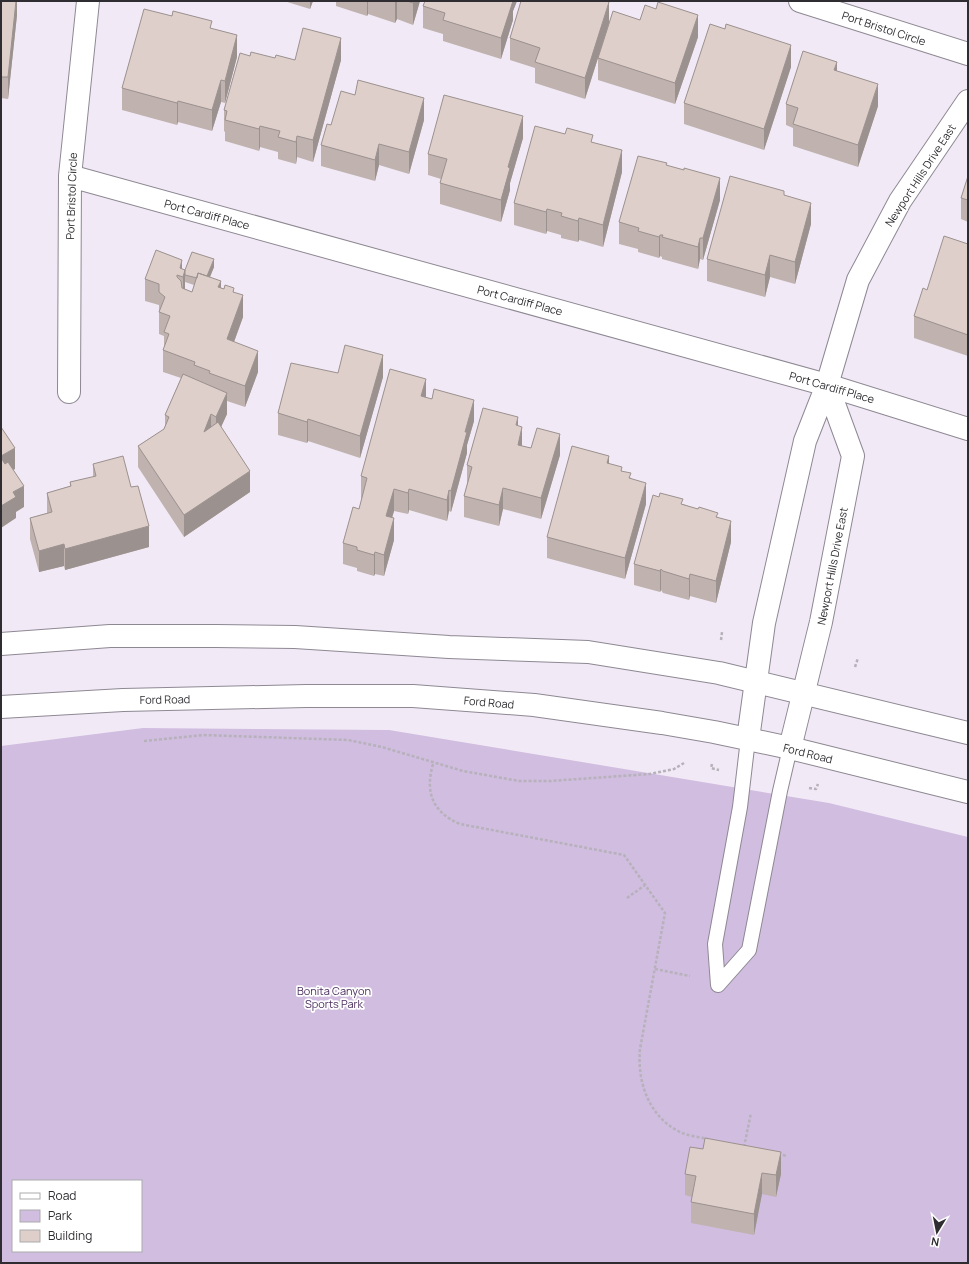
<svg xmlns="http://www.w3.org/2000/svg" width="969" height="1264" font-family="Manrope,sans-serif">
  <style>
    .green { fill: #d1bde0; fill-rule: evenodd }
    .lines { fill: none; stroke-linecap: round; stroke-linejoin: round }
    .service-casing { stroke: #8e8893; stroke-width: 16 }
    .minor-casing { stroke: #8e8893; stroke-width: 24 }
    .tertiary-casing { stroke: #8e8893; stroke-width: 24 }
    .secondary-casing { stroke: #8e8893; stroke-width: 24 }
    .path { stroke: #b6b1ba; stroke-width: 2.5; stroke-dasharray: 3 2; stroke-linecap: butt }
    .service { stroke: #fff; stroke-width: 14 }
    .minor { stroke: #fff; stroke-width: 22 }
    .tertiary { stroke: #fff; stroke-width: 22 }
    .secondary { stroke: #fff; stroke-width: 22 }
    .wall { fill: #bfb2af; fill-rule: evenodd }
    .shaded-wall { fill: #9b918e }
    .building { fill: #decfcb; stroke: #9b918e }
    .labels { text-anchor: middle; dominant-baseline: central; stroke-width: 3.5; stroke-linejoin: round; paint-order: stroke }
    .street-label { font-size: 11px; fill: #2f2d31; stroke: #fff }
    .park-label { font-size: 11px; fill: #4d3060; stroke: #fff }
  </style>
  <rect width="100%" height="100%" fill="#f1eaf6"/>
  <path class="green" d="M143,728L389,730L829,803L968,837V1263H1V746ZM13,1181H141V1251H13Z"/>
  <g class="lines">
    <defs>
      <path id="service" d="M718,985L749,950L780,791L790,748
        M718,985L715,944L740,807L748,739"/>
      <path id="minor" d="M800,1L968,54
        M70,176L827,385L968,429
        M69,392L70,176L88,1"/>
      <path id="tertiary" d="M748,739L764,623L805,441L827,385L858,280L900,201L968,101
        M790,748L821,622L853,456L827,385"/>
      <path id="secondary" d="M1,644L110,636H216L295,637L449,647L588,652L719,673L968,733
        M1,707L123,700L306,696H413L534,705L662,723L714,732L790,748L968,792"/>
    </defs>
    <use href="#service" class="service-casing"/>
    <use href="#minor" class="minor-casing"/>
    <use href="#tertiary" class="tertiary-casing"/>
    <use href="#secondary" class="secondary-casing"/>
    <path class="path" d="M721,640L722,632
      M855,667L858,658
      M144,741L203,735L348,740L382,747L463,771L519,781H550L650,774L674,769L684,763
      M433,764C425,792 432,812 460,824L624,855L665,913L640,1049C637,1081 648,1115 678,1131C687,1136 699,1137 708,1139
      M712,764L711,768L719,770
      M809,788L816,789L818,784
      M627,898L645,885
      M655,969L690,976
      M744,1147L751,1113
      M778,1154L787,1156"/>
    <use href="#service" class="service"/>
    <use href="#minor" class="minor"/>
    <use href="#tertiary" class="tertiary"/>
    <use href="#secondary" class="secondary"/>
  </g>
  <path class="wall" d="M1,1H17V15L8,99L1,98Z
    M284,1H313L310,9Z
    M336,1H420L413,25L397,19L395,23L368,14L367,16L336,6Z
    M425,1H517L513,11V20L501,59L443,41V34L423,28V6Z
    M640,20L698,37L675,104L598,80V58L585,99L535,83V68L510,60V38L609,23Z
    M212,28L237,57L225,103L221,102L212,131L178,122L177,125L122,110V88Z
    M725,29L791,67L764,150L684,124V103Z
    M250,56L295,60H341L313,162L297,157L296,164L278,159V152L260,147L259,151L225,141V132L224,131V110Z
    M837,71L878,106L858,167L793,146V128L786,125V104Z
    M424,120L409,174L379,165L375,181L321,166V145L331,125Z
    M523,138L510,183V190L501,222L440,204V183L441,179L428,175V154Z
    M593,142L622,172L603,247L579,240L578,242L561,238V235L547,231L546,234L514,225V203Z
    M667,166L720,200L703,260L700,259L698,269L662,259V257L660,256L659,258L638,252V249L619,244V222Z
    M968,176V222L961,219V198Z
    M784,195L811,224L795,284L770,277L765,297L707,281V259Z
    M968,244V356L914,338V316L927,290Z
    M214,267L210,277L221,288L234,292L243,317L234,342L258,372L245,407L227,401V414L221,427L250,492L184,537L138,467V446L164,429L165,426V415L181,378L163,372V350L164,348V336L159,334V305L145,301V279L182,269L185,270ZM185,282L194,285L192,292L185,289Z
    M338,373L383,377L360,458L308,441L307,443L278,435V413Z
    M426,397L474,421L467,445V453L451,512L449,511L447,521L409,510L408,514L394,511L392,518L394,540L384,576L375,574L374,576L357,571V568L343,564V543L359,509L362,498H361V476Z
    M518,426L522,446L560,455L541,519L503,509L499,526L464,517V496L467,484V465Z
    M93,464L149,547L65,570L64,566L39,572L30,539V518L47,513V493L70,486V482L93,477Z
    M609,464L622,471L631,478L646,504L625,579L547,558V537Z
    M683,504L718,517L731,542L716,603L690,596L689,600L663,593L661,590L660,592L634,585V564Z
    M690,1147L781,1174L776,1197L762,1194L754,1235L691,1223V1202L692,1197L685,1195V1174Z"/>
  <path class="shaded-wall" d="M16,1H17V15L8,99V77Z
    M310,1H313L310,9Z
    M367,1H368V14L367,16Z
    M395,1H397V19L395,23Z
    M414,1H420L413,25V3Z
    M511,1H517L513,11V20L501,59V38Z
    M609,2V23L585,99V78Z
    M698,15V37L675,104V83Z
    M237,35V57L225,103V81Z
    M341,38V60L313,162V140Z
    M791,45V67L764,150V129Z
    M837,62V83L834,70Z
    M221,80V102L212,131V110Z
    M878,84V106L858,167V145Z
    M424,98V120L409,174V152Z
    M178,101V122L177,125V103Z
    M523,116V138L510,183V190L501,222V200L508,167Z
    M260,126V147L259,151V129Z
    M297,136V157L296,164V142Z
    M379,144V165L375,181V160Z
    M622,150V172L603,247V225Z
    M720,178V200L703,260V238Z
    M811,203V224L795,284V262Z
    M547,209V231L546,234V212Z
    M579,218V240L578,242V221Z
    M660,235V256L659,258V237Z
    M700,238V259L698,269V247Z
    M770,255V277L765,297V275Z
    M214,259V267L205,289V281Z
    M182,260V277L180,268Z
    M185,270V291L183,299V277Z
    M221,281V302L218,287Z
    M243,295V317L227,361V339Z
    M258,351V372L245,407V386Z
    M383,355V377L360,458V436Z
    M426,379V400L421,396Z
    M227,393V414L216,438V417Z
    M474,400V421L467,445V453L451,512V491L465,432Z
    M211,414V436L204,432Z
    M518,417V439L516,425Z
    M308,419V441L307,443V422Z
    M522,427V449L518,445Z
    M560,434V455L541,519V498Z
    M15,448V469L1,478V456Z
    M609,456V477L607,463Z
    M250,471V492L184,537V515Z
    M646,483V504L625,579V558Z
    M24,486V507L16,512V518L1,528V506L13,492Z
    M503,488V509L499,526V505Z
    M394,489V511L386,538V516Z
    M409,489V510L408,514V493Z
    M449,490V511L447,521V500Z
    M394,518V540L384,576V555Z
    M731,521V542L716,603V581Z
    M149,526V547L65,570V549Z
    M64,544V566L39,572V551Z
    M375,552V574L374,576V555Z
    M661,569V590L660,592V571Z
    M690,574V596L689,600V579Z
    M781,1152V1174L776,1197V1175Z
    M762,1173V1194L754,1235V1214Z"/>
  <path class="building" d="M1,1H16L8,77H1Z
    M407,1H414L413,3Z
    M425,1H513L501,38L443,20L445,13L423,6Z
    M521,1H607L609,2L585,78L535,62L540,48L510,38Z
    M658,2L698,15L675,83L598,58L613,11L640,20L645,5L656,9Z
    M144,9L172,16L173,11L212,21L210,28L237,35L225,81L221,80L212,110L178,101L177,103L122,88Z
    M710,24L725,29L726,24L791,45L764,129L684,103Z
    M303,28L341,38L313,140L297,136L296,142L278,137L280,131L260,126L259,129L225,120L227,111L224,110L240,53L250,56L251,52L275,58L276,55L295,60Z
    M803,51L837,62L834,70L878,84L858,145L793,124L798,108L786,104Z
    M358,80L424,98L409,152L379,144L375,160L321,145L327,124L331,125L341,91L355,95Z
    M444,95L523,116L508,167L510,168L501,200L440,183L447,159L428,154Z
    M535,126L565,134L567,128L593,135L591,142L622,150L603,225L579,218L578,221L561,216L562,213L547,209L546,212L514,203Z
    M638,156L667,163L666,165L684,170V168L720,178L703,238H700L698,247L662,237L663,235H660L659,237L638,231L639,228L619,222Z
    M730,176L784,191V195L811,203L795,262L770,255L765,275L707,259Z
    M968,176V200L961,198Z
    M944,236L968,244V335L914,316L923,288L927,290Z
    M156,250L182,260L180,268L185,270L183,277L177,275V277L181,281L182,288L192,292L198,273L221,281L218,287L224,289L225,285L234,288L233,292L243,295L227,339L258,351L245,386L209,373L210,371L194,365L195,362L163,350L169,334L164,332L170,316L159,312L165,297L159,292V284L145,279Z
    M192,252L214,259L207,276L198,273L197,278L185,275V270Z
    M345,345L383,355L360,436L308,419L307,422L278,413L291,363L338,373Z
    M390,369L426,379L421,396L432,399L434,389L474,400L465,432H467L451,491L449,490L447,500L409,489L408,493L394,489L386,516L394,518L384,555L375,552L374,555L357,550V547L343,543L353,507L359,509L367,478L361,476Z
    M183,374L227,393L216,417L211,414L204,432L218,422L250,471L184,515L138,446L164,429L169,417L165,415Z
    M483,408L518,417L516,425L522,427L518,445L531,448L537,428L560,434L541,498L503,488L499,505L464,496L472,467L467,465Z
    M1,427L15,448L1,456L3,461L5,464L8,462L24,486L13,492L16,497L1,506Z
    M572,446L609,456L607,463L622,467L621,471L631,473L629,478L646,483L625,558L547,537Z
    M123,456L131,487L138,486L149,526L65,549L64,544L39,551L30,518L52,512L47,493L71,486L70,482L96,476L93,464Z
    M660,493L683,499L681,504L698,509L699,507L718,513L716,517L731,521L716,581L690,574L689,579L663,571L661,569L660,571L634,564L653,495L659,497Z
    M705,1138L781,1152L776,1175L762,1173L754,1214L691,1202L696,1176L685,1174L690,1147L703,1149Z"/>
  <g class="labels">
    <g class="street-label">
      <text transform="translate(884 28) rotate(18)">Port Bristol Circle</text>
      <text transform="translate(920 175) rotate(-57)">Newport Hills Drive East</text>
      <text transform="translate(71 196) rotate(-88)">Port Bristol Circle</text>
      <text transform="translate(207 214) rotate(15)">Port Cardiff Place</text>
      <text transform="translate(520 300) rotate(15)">Port Cardiff Place</text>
      <text transform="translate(832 387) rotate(16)">Port Cardiff Place</text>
      <text transform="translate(832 566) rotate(-79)">Newport Hills Drive East</text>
      <text transform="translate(165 699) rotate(-1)">Ford Road</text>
      <text transform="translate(489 702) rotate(5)">Ford Road</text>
      <text transform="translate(808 753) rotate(14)">Ford Road</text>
    </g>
    <g class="park-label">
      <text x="334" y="990">Bonita Canyon<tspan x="334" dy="13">Sports Park</tspan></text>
    </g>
  </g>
  <rect width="969" height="1264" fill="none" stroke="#2f2d31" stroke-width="4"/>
  <rect x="12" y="1180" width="130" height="72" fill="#ffffff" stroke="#acabad"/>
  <rect x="20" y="1193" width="20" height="6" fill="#ffffff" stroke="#acabad"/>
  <text x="48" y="1200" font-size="12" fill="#2f2d31">Road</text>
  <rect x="20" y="1210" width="20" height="12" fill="#d1bde0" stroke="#acabad"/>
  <text x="48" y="1220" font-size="12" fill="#2f2d31">Park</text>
  <rect x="20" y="1230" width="20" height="12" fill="#decfcb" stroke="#acabad"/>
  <text x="48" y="1240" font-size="12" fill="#2f2d31">Building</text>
  <g transform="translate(937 1232) rotate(190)" stroke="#ffffff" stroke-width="3" paint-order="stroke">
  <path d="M0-3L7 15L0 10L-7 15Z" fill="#2f2d31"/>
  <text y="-6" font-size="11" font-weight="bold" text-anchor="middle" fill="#2f2d31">N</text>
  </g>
</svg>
